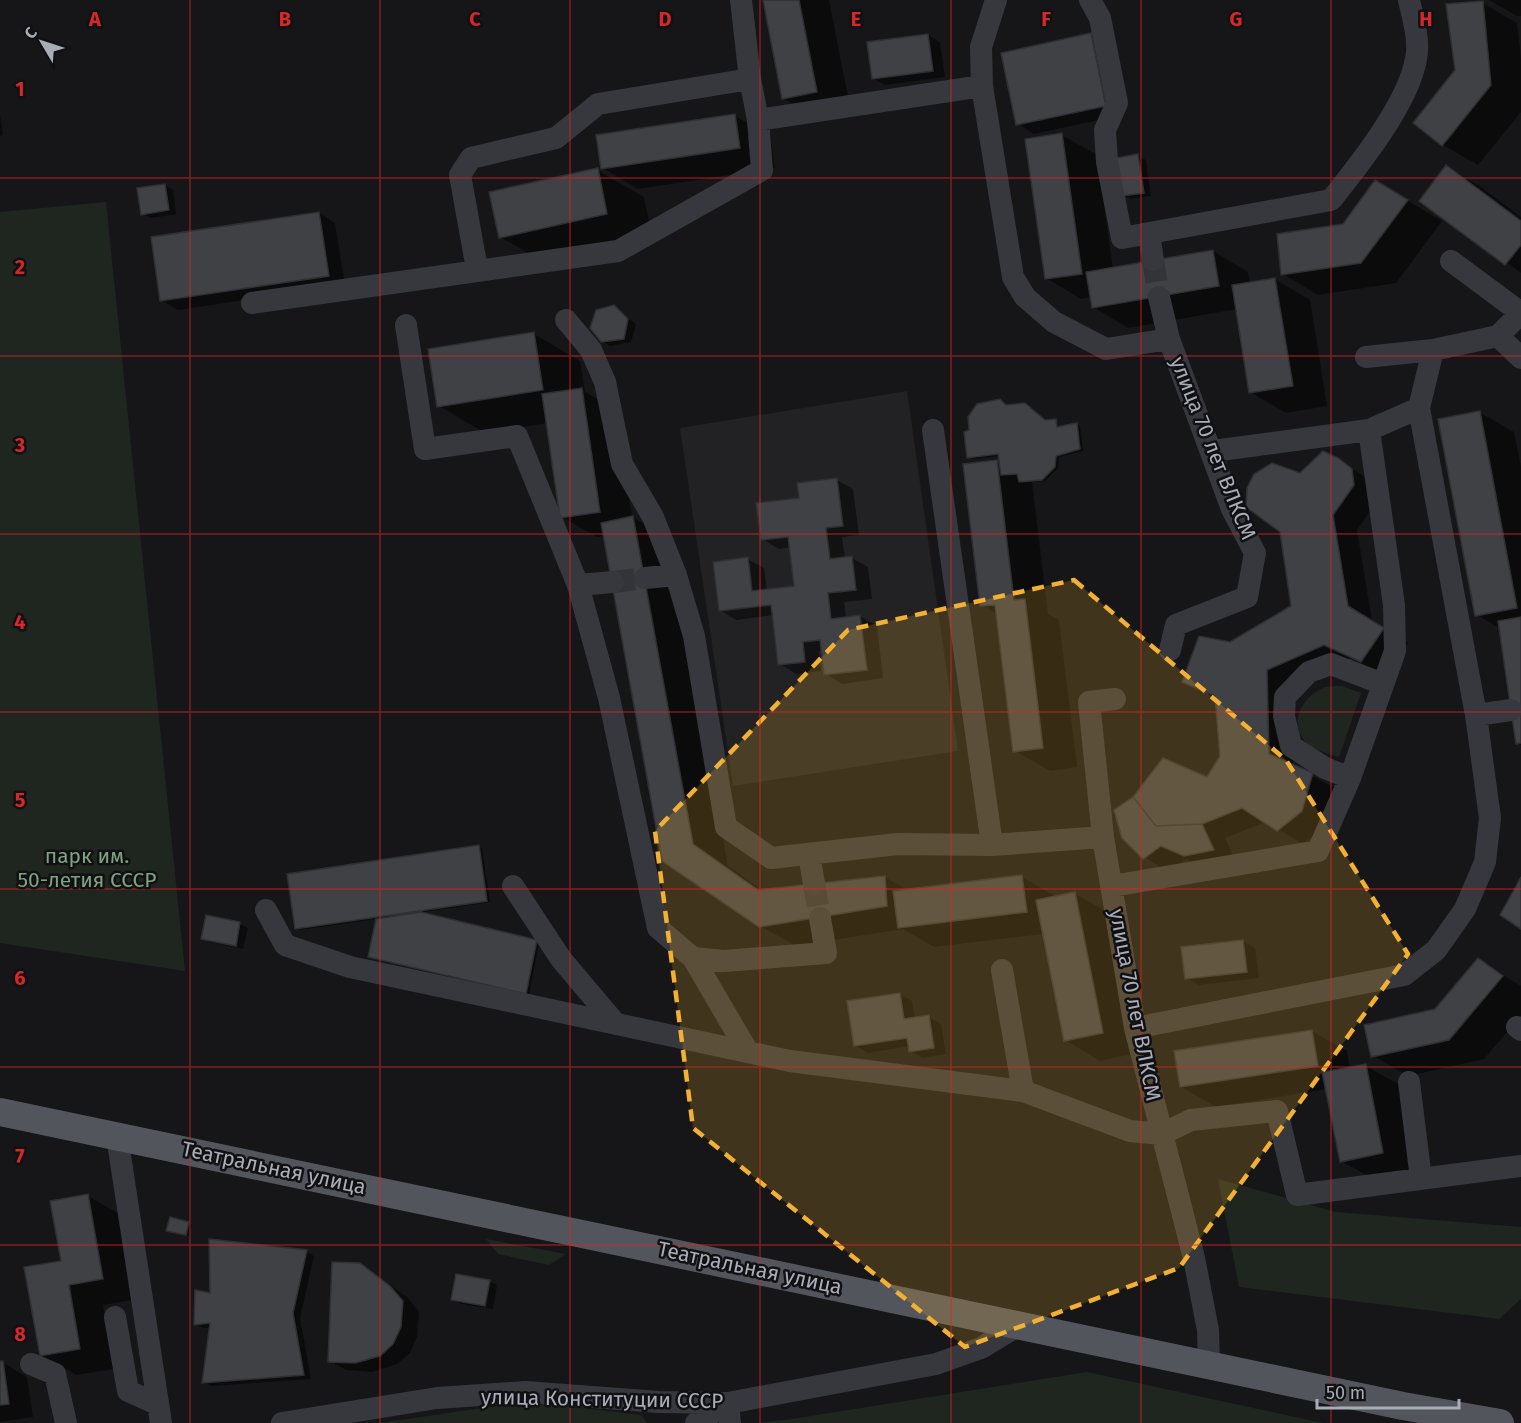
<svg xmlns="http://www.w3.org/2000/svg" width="1521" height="1423" font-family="'Fira Sans',sans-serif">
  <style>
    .built { fill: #222225 }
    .green { fill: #1e261f }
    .shadow { fill: #0007 }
    .building { fill: #404145; stroke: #303034; stroke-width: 1.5 }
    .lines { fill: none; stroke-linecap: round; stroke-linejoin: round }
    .minor-tunnel { stroke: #333438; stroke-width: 22; stroke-dasharray: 22 11; stroke-linecap: butt }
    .minor { stroke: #37383d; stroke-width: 22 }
    .major { stroke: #53555c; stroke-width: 28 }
    .marked { fill: #f2b134; fill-opacity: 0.2; stroke: #f2b134; stroke-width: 4.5; stroke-dasharray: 12 8; stroke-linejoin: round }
    .grid { fill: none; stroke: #d62828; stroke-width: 1.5; stroke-opacity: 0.55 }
    .labels { text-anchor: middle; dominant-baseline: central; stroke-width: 5; stroke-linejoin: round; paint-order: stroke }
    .street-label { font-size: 21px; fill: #a8adb8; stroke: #111113 }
    .park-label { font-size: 21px; fill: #7fa381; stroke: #111113 }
    .grid-label { font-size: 20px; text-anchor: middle; font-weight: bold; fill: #d62828; stroke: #111113; stroke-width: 5; stroke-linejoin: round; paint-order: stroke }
  </style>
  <rect width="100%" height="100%" fill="#161618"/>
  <path class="built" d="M907,391L958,751L733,786L680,428Z"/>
  <path class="green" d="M106,202L185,971L0,943V212Z
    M1342,686L1361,693L1339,757C1327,753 1314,751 1305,741C1288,723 1303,696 1323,688C1328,686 1336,686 1342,686Z
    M1218,1179L1336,1212L1521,1227V1299L1499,1319L1239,1287Z
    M486,1239L566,1254L549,1265L498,1254Z
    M1087,1372L1323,1423H758L792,1419Z
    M509,1404L568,1406L641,1415L647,1423H379Z"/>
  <path class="shadow" d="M764,0H829L851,112L818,118L783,98Z
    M1489,0H1521V16H1517Z
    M1482,3L1517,23L1521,58V112L1478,165L1443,145L1415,122L1456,70Z
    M928,35L940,42L945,77L885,85L873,78Z
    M1090,35L1107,44L1122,115L1034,134L1018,124Z
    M0,115L3,135L0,136Z
    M735,116L770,136L775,168L638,189L603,168Z
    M1062,135L1097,155L1113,269L1213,251L1248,272L1250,283L1275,279L1310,300L1327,406L1286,413L1250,392L1237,309L1128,328L1093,307L1092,297L1081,299L1046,278Z
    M1138,156L1146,160L1151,196L1131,199L1123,195Z
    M1446,167L1481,187L1521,217V273L1421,201Z
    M597,170L644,197L653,240L547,264L500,237Z
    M1376,182L1442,221L1396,283L1318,295L1283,274L1344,225Z
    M165,185L173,190L176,214L151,218L143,214Z
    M319,213L335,223L345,285L178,310L161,300Z
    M614,307L636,324L631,342L610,346L602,341Z
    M534,334L580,361L585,392L617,410L632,517L668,537L728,866L763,891L885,877L909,891L1022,877L1057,897L1074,893L1109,913L1137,1053L1100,1061L1065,1040L1044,934L934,947L903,929L796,946L760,926L663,860L605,536L597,537L562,517L548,423L485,433L439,406Z
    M1007,406L1046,422L1055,421L1060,428L1076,424L1080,426L1083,451L1059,457L1058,468L1045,481L1032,482L1048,614L1059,620L1077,767L1050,771L1015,751L998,615L982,605L996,462L1001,465L1000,456L972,459L969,457Z
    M1479,412L1514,432L1521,467V745L1517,743L1501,629L1477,615Z
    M1337,459L1376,484L1378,500L1357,530L1372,621L1408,643L1386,675L1350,658L1291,684L1293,766L1337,789L1326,825L1303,844L1266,822L1225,838L1237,864L1209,870L1186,859L1168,872L1144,857L1208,779L1221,756L1217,699L1183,681L1230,644L1292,607L1300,474Z
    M837,480L853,489L859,535L842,537L845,559L852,558L868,567L872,599L844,602L846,618L860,616L877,626L883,678L842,684L826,674L823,651H819L821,671L796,674L780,664L773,615L736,620L720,610L747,559L764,568L767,591L796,587L791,547L779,549L762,539L801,499Z
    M479,847L482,849L490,902L418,913L539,943L529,995L373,958L369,956L377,919L300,930L297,928Z
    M207,917L240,924L248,928L243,949L210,942L203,938Z
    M1243,941L1255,948L1259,978L1199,985L1187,978Z
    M1478,960L1521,986V1016L1484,1059L1408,1076L1373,1056L1436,1011Z
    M900,994L912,1001L915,1019L929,1017L941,1024L946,1054L923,1058L911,1051L910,1046L868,1053L856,1046Z
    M1312,1031L1347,1051L1350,1069L1366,1066L1412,1092L1429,1179L1388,1187L1341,1161L1327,1089L1216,1107L1181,1087Z
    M88,1196L123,1216L138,1299L103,1305L114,1369L76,1375L41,1355L63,1262Z
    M188,1223L192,1225L189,1236L171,1232Z
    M306,1252L314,1256L300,1318L311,1379L211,1386L204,1382L211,1328H203L195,1324L211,1295Z
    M360,1264L407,1297L419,1312L417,1337L410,1353L397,1364L372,1372L346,1370L330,1361Z
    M489,1281L497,1285L493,1309L461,1304L453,1299Z
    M2,1362L27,1377L33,1417L0,1422V1363Z"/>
  <path class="building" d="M763,0H799L817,92L782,99Z
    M1483,1L1491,85L1442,146L1413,123L1455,70L1446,4Z
    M1091,33L1106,106L1016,125L1001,53Z
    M928,34L933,71L872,79L867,42Z
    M735,114L740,148L601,169L596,135Z
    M1062,133L1082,274L1045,279L1025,139Z
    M1138,154L1144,193L1122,196L1116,158Z
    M1446,165L1521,221V245L1505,265L1419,201Z
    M598,168L607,214L499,238L489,192Z
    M1375,180L1408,200L1361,263L1281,275L1277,234L1343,224Z
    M165,184L169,210L141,215L137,188Z
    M319,212L329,276L160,301L151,237Z
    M1213,250L1219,286L1092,308L1086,272Z
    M1275,278L1293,386L1249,393L1232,285Z
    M614,305L628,319L624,339L601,342L590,328L596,310Z
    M534,332L543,390L437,407L428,349Z
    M582,388L600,512L560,518L542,394Z
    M1000,399L1006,405L1025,403L1045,420L1056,419L1057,427L1077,423L1080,449L1056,456L1055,467L1042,480L1019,482L1017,474L1001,475L998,454L967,458L964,432L969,430L968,417L977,404Z
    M1480,411L1517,608L1475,616L1438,419Z
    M1323,451L1338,458L1352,469L1354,485L1333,515L1348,606L1384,628L1361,662L1324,645L1267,670L1269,754L1313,773L1302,811L1277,831L1242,808L1202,824L1156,826L1133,797L1163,758L1207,777L1220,756L1215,696L1182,682L1199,636L1230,642L1291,606L1280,532L1246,507L1247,488L1254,474L1272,463L1300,473Z
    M997,460L1014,600L1025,599L1043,748L1013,752L995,605L980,606L963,464Z
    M837,478L843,526L826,528L830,559L852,556L856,590L828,593L831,619L860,615L867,670L824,675L820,640L803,642L805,662L778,665L771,605L719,611L713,562L748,557L752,591L794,586L788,537L761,540L756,503L799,498L797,483Z
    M633,516L693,844L758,890L885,876L887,906L759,927L662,861L601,523Z
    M1521,617V743L1516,744L1498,621Z
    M1133,797L1156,826L1202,824L1214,850L1184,856L1161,846L1143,859L1122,838L1114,810Z
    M479,845L487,901L295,929L287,874Z
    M1022,875L1027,912L898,928L893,891Z
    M1521,877V929L1500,915Z
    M1075,892L1103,1033L1064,1041L1036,900Z
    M421,912L537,940L526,994L368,957L376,919Z
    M206,915L240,922L236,946L201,939Z
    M1243,940L1247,972L1185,979L1181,947Z
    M1478,958L1503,976L1449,1040L1371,1057L1364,1025L1435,1009Z
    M900,993L904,1019L929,1015L934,1048L909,1052L907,1038L854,1046L847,1001Z
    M1312,1030L1318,1066L1180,1087L1174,1051Z
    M1366,1064L1383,1153L1340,1162L1322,1072Z
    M88,1194L103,1279L69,1285L80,1349L40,1356L24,1267L61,1261L50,1201Z
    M170,1217L189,1222L186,1235L166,1231Z
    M209,1239L307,1250L293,1313L304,1375L202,1383L210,1323L194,1325L195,1290L210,1293Z
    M332,1262L360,1263L390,1286L403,1301L401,1327L393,1344L380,1356L355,1363L328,1362Z
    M456,1274L490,1280L485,1306L451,1300Z
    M0,1361H3L9,1404L0,1405Z"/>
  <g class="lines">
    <path class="minor-tunnel" d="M1153,260L1159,297
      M613,582L645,578
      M814,884L820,918"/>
    <path class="minor" d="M741,0L750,79L758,120
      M996,0L981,47L982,86L1013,277L1025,297L1054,322L1106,349L1169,339L1232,509L1255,553L1247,597L1176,625L1170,650
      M1090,0L1100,18L1117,103L1105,130L1107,162L1122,238L1331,200C1359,165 1408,104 1416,59C1420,41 1413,18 1409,0
      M1149,234L1153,260
      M1451,261L1521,313
      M477,269L460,175L471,158L556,138L598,104L750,79
      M1159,297L1169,339
      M252,303L618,251L762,170L758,120L982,86
      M566,320L591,350L605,382L622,464L653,517L676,575L694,636L726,827L771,858L898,844L992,845
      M406,325L425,449L517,436L578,585L609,698L658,928L693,958L724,961L826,953L820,918
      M1498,336L1521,358
      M1366,357L1433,350
      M1419,408L1433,350L1498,336L1521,313
      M933,430L992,845L1103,837
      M645,578L676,575
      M578,585L613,582
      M1115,699L1089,702L1103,837L1135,1028L1194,1258L1208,1330L1209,1365
      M1476,715L1511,710
      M1350,778L1325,768L1291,746L1284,716L1285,697L1309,672L1331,664L1383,684
      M809,854L814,884
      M513,886L561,959L616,1024
      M1112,886L1318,851L1350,778L1395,651L1394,605L1369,430L1213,451
      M266,910L285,945L350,967L790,1061L1023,1091L1130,1131L1162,1134L1191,1120L1277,1111L1297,1195L1521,1166
      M693,958L748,1052
      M1002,970L1023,1091
      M1517,1027L1521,1030
      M1135,1028L1404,975L1436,950L1465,909L1485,862L1490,818L1476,715L1419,408L1369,430
      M1409,1082L1421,1179
      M117,1136L161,1423
      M115,1317L128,1391L157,1404
      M31,1364L55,1374L66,1423
      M282,1423L437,1398L525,1392L659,1402L728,1403L936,1364L981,1348L1019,1325
      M696,1423L728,1403L730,1423"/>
    <path class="major" d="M0,1112L1403,1406L1500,1423"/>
  </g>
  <path class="marked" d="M1074,580L1286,760L1408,954L1179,1268L965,1347L693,1128L655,831L848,630Z"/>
  <path class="grid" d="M190,0V1423M380,0V1423M570,0V1423M760,0V1423M951,0V1423M1141,0V1423M1331,0V1423M0,178H1521M0,356H1521M0,534H1521M0,712H1521M0,889H1521M0,1067H1521M0,1245H1521"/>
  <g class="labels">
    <g class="street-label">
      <text transform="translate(1213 448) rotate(68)">улица 70 лет ВЛКСМ</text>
      <text transform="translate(1135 1005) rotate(79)">улица 70 лет ВЛКСМ</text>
      <text transform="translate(274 1168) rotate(12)">Театральная улица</text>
      <text transform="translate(750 1268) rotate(12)">Театральная улица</text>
      <text transform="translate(602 1399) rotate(1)">улица Конституции СССР</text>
    </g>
    <g class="park-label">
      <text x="87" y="856">парк им.<tspan x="87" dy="24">50-летия СССР</tspan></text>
    </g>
  </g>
  <g class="grid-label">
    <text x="95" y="26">A</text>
    <text x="285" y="26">B</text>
    <text x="475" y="26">C</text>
    <text x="665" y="26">D</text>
    <text x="856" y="26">E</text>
    <text x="1046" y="26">F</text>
    <text x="1236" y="26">G</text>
    <text x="1426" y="26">H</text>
    <text x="20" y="96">1</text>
    <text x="20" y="274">2</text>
    <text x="20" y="452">3</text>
    <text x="20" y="629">4</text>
    <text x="20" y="807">5</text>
    <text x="20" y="985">6</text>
    <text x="20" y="1163">7</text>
    <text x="20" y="1341">8</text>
  </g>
  <g transform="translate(42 42) rotate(309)" stroke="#111113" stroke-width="4.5" paint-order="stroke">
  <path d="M0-4.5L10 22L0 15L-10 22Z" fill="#a8adb8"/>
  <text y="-9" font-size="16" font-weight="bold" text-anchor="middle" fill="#a8adb8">С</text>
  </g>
  <path d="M1317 1399v9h142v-9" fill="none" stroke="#a8adb8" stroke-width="3"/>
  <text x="1326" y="1399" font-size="18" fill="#a8adb8" stroke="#111113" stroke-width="4.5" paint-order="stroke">50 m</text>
</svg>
